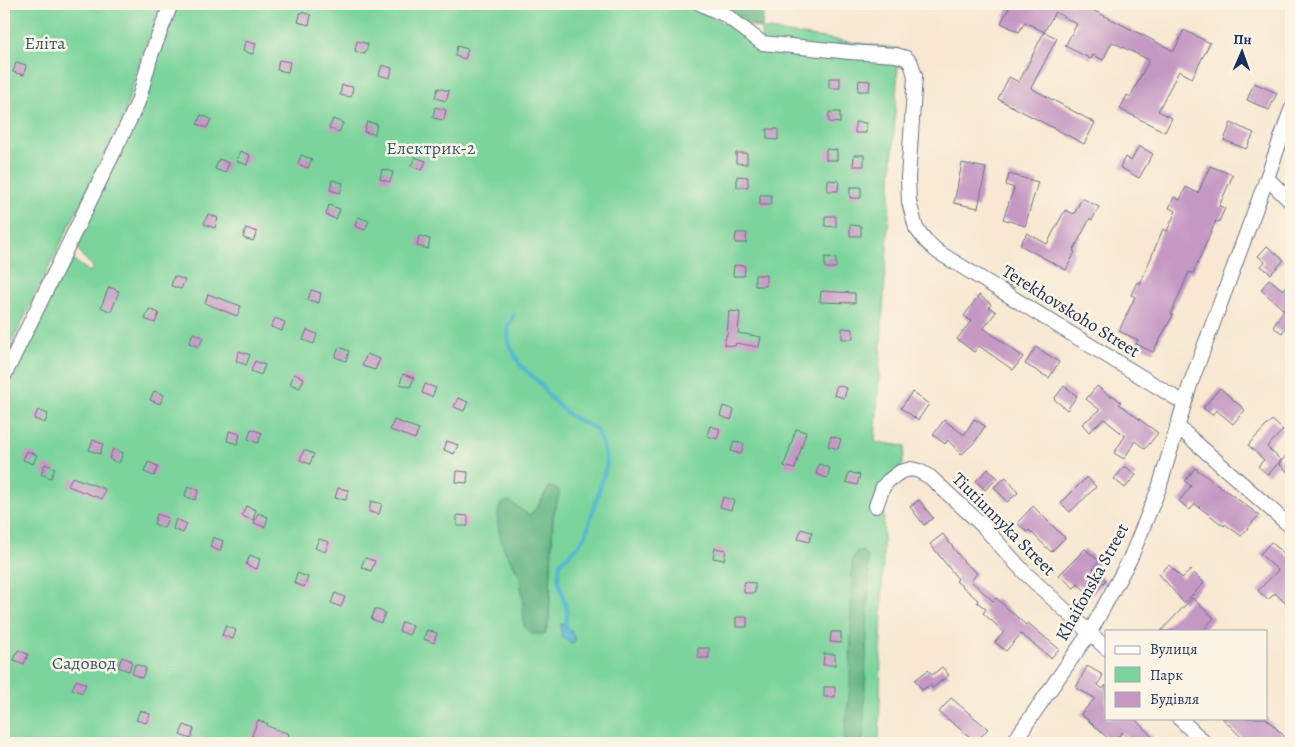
<svg xmlns="http://www.w3.org/2000/svg" width="1295" height="747" font-family="Alegreya,serif">
  <style>
    .green { fill: #7ad49b; stroke: #4a827c; fill-rule: evenodd }
    .forest { fill: #63b683; stroke: #3f7270 }
    .water { fill: #54b8d3; stroke: #387498 }
    .lines { fill: none; stroke-linecap: round; stroke-linejoin: round }
    .stream { stroke: #54b8d3; stroke-width: 4 }
    .building { fill: #c498c3 }
    .street-casing { stroke: #687086; stroke-width: 16 }
    .street { stroke: #fff; stroke-width: 14 }
    .labels { text-anchor: middle; dominant-baseline: central; stroke-width: 5; stroke-linejoin: round; paint-order: stroke }
    .park-label { font-size: 18px; fill: #33586d; stroke: #fcf5e5 }
    .street-label { font-size: 18px; fill: #1b2f5e; stroke: #fcf5e5 }
  </style>
  <rect width="100%" height="100%" fill="#fcf5e5"/>
  <filter id="ink" filterUnits="userSpaceOnUse"><feTurbulence type="fractalNoise" baseFrequency=".02" numOctaves="2"/><feDisplacementMap in="SourceGraphic" scale="10" xChannelSelector="R" yChannelSelector="G"/><feConvolveMatrix kernelMatrix="1 2 1 2 8 2 1 2 1" color-interpolation-filters="sRGB"/></filter>
  <filter id="wash" filterUnits="userSpaceOnUse"><feTurbulence type="fractalNoise" baseFrequency=".0096" numOctaves="4" result="noise"/><feDisplacementMap in="SourceGraphic" scale="20" xChannelSelector="R" yChannelSelector="G"/><feGaussianBlur stdDeviation="1.12" result="paint"/><feColorMatrix in="noise" values="0 0 0 0 0 0 0 0 0 0 0 0 0 0 0 0 0 1.4 0 .05"/><feComposite in="paint" operator="in"/></filter>
  <g filter="url(#wash)">
    <rect width="100%" height="100%" fill="#f8e8d1"/>
    <path class="green" d="M4,4H164L142,54L125,113L4,359Z
      M179,4H684L728,25L760,47L762,29L899,49L875,442L905,446L901,470L884,506L879,743H4V436L9,438L13,430L4,424V387L65,260L72,259L90,272L93,267L83,257L75,243L168,24ZM549,487L559,495L553,516L549,619L545,634L523,599L519,574L506,553L509,502L529,515L537,508Z"/>
    <path class="forest" d="M712,4H764L762,29L748,25Z
      M549,487L559,490V495L553,516L549,619L545,634H532L524,626C523,610 523,592 519,576C517,569 512,562 508,556C500,542 494,519 501,504L509,501L529,515L537,508Z
      M857,551H862L867,557L869,575L863,743H843L850,688L852,559Z"/>
    <path class="water" d="M561,624C570,625 573,633 575,641L572,644L561,637Z"/>
    <g class="lines">
      <path class="stream" d="M514,314L508,328L509,344L520,365L537,380L550,397L570,416L596,429L603,446L607,464L586,534L578,546L560,563L558,579L567,611L566,624"/>
    </g>
    <g id="blocks">
      <path class="building" d="M1011,4H1081L1174,51L1184,30L1210,43L1192,78L1179,71L1158,111L1172,118L1165,132L1120,109L1127,95L1130,97L1149,60L1112,42L1103,60L1093,55L1091,59L1065,46L1077,24L1055,12L1044,32L1025,22L1019,32L1001,23Z
        M301,12L311,15L309,25L298,22Z
        M1044,32L1057,38L1031,88L1095,123L1084,144L998,99L1009,77L1019,82Z
        M245,41L256,44L253,54L243,51Z
        M357,41L368,44L365,54L355,51Z
        M457,46L468,49L465,59L455,56Z
        M279,60L290,62L288,72L277,70Z
        M16,62L26,65L24,75L13,72Z
        M382,65L392,68L390,78L379,75Z
        M829,78H840V88H829Z
        M859,80L870,81L869,91H858Z
        M1254,83L1277,93L1269,110L1247,100Z
        M342,85L353,87L351,97L340,95Z
        M438,88L449,91L446,101L435,98Z
        M435,107L446,110L444,120L433,118Z
        M829,112H840V123L829,122Z
        M201,115L211,119L207,128L197,124Z
        M333,119L343,123L339,132L329,128Z
        M367,122L377,124L375,134L364,132Z
        M855,122L866,123V133H855Z
        M1231,123L1254,133L1246,149L1224,140Z
        M767,129H778V140L767,139Z
        M1139,146L1153,154L1139,178L1120,167L1125,157L1131,161Z
        M826,149L837,150V160H826Z
        M240,151L250,155L247,165L236,161Z
        M736,153H747V164L736,163Z
        M301,155L312,159L308,168L298,164Z
        M854,155H864V166H853Z
        M415,157L426,161L422,170L411,166Z
        M219,159L229,163L225,173L215,169Z
        M962,163L986,168L978,208L954,203Z
        M1210,166L1233,175L1219,206L1225,208L1219,222L1216,221L1193,273L1189,272L1171,314L1173,315L1153,352L1136,344L1138,340L1119,331L1135,297L1131,295L1137,282L1140,284L1163,229L1167,231L1176,211L1169,208L1174,197L1180,200L1186,187L1198,193Z
        M382,169L393,172L390,182L380,179Z
        M1009,174L1038,182L1025,226L1003,219L1014,188L1006,185Z
        M737,176L748,177V187H737Z
        M332,180L343,183L340,193L330,190Z
        M828,180L839,181L838,191H827Z
        M850,187H861V198H850Z
        M760,195H771V205H760Z
        M1082,198L1099,207L1092,220L1090,218L1073,251L1075,252L1066,270L1020,245L1027,233L1047,244L1065,210L1074,214Z
        M329,205L340,209L336,219L326,215Z
        M208,214L218,218L215,228L204,224Z
        M825,216H836V227L825,226Z
        M358,217L369,221L365,230L355,226Z
        M850,225L861,226V236H850Z
        M246,228L257,232L253,241L243,238Z
        M736,233H747L746,243H735Z
        M419,236L430,239L428,249L417,246Z
        M1267,246L1284,260L1271,274L1261,266L1265,262L1258,256Z
        M825,257L836,258V268H825Z
        M734,265L745,266L744,276H733Z
        M1013,272L1022,279L1014,288L1005,283Z
        M755,275H766V286H755Z
        M174,276L185,280L181,289L171,286Z
        M1269,279L1283,290L1291,282V319L1282,333L1273,327L1284,310L1261,290Z
        M109,287L119,291L111,312L101,307Z
        M311,290L321,293L319,303L308,300Z
        M821,291L855,293V303L820,302Z
        M208,294L241,306L237,316L205,303Z
        M979,295L991,304L989,307L996,312L984,328L1023,357L1013,370L979,346L974,352L957,339L971,321L964,316Z
        M149,309L159,313L155,323L145,319Z
        M729,311L740,312L738,333L761,337L759,347L736,343L735,346L724,345L726,335H727Z
        M275,318L285,322L282,331L271,327Z
        M842,328L853,329V339H842Z
        M307,330L317,334L314,344L303,340Z
        M193,333L203,337L199,347L189,343Z
        M339,347L349,351L346,361L335,357Z
        M1036,347L1059,362L1049,378L1025,364Z
        M239,351L250,355L246,365L236,361Z
        M367,354L380,359L375,370L362,366Z
        M255,361L265,365L261,375L251,371Z
        M294,374L304,378L300,388L290,384Z
        M403,374L414,378L410,387L400,384Z
        M425,384L436,388L432,397L422,393Z
        M837,385L847,388L844,398L834,395Z
        M1064,386L1077,396L1067,410L1054,399Z
        M1097,386L1111,397L1112,395L1121,402L1119,404L1158,433L1145,449L1135,441L1124,459L1114,453L1125,436L1104,419L1089,432L1082,424L1100,410L1086,399Z
        M1220,388L1245,410L1233,424L1216,410L1212,415L1203,408Z
        M154,391L164,395L160,404L150,400Z
        M912,392L929,404L918,420L901,408Z
        M458,398L468,402L464,411L454,407Z
        M723,406L734,410L731,420L720,416Z
        M38,410L48,414L45,423L34,419Z
        M974,419L985,426L975,442L961,455L948,440L945,444L933,435L944,420L964,435Z
        M394,420L419,429L415,439L390,430Z
        M1272,420L1283,430L1267,447L1281,460L1268,475L1258,466L1264,460L1248,445Z
        M710,426L720,429L717,439L707,436Z
        M251,429L262,433L258,443L248,439Z
        M796,429L806,432L795,469L784,466Z
        M229,431L240,434L238,444L227,441Z
        M831,436L841,439L838,449L828,446Z
        M93,440L103,444L100,454L89,450Z
        M447,441L458,445L454,454L444,450Z
        M734,441L744,444L741,454L731,451Z
        M113,449L123,453L119,463L109,459Z
        M304,450L314,454L310,464L300,460Z
        M1291,450V475L1279,464Z
        M27,451L37,455L33,464L23,460Z
        M148,462L158,466L154,476L144,472Z
        M45,464L55,468L51,478L41,474Z
        M819,464L830,468L827,478L816,474Z
        M1125,466L1136,475L1125,488L1114,479Z
        M1195,468L1259,515L1241,536L1225,524L1224,526L1195,504L1190,510L1179,501L1191,486L1185,481Z
        M988,469L998,478L985,490L976,481Z
        M457,471L468,472L467,483L456,482Z
        M849,472L860,475L857,485L846,482Z
        M72,477L105,489L102,499L68,486Z
        M1006,477L1018,493L1007,502L994,487Z
        M1087,477L1096,487L1070,512L1061,503Z
        M188,486L199,490L195,500L185,496Z
        M338,488L348,490L346,500L335,498Z
        M723,497L734,500L731,510L720,507Z
        M919,500L933,518L924,525L910,507Z
        M371,501L382,504L379,514L369,512Z
        M246,506L256,510L253,520L242,516Z
        M1033,506L1065,538L1051,552L1029,530L1027,532L1017,523Z
        M258,513L268,517L265,527L254,523Z
        M157,514L168,518L164,528L154,524Z
        M457,515L468,516V526H457Z
        M176,519L187,524L183,533L173,529Z
        M801,529L812,532L809,542L798,539Z
        M943,534L964,562L977,573L971,581L993,601L996,598L1026,625L1028,623L1059,649L1051,658L1021,634L1006,651L995,642L1004,632L983,613L986,609L977,602L978,600L956,581L958,579L930,544Z
        M213,537L223,541L220,551L210,547Z
        M319,539L329,542L325,552L315,548Z
        M1271,542L1291,559V609L1275,593L1268,600L1258,591L1278,570L1260,554Z
        M715,548L726,550L724,560L713,558Z
        M1085,549L1099,561L1093,569L1106,580L1091,596L1078,584L1074,588L1059,575Z
        M250,555L260,559L257,569L246,565Z
        M365,558L375,561L371,571L361,567Z
        M1169,565L1182,578L1191,570L1204,583L1184,603L1159,574Z
        M297,573L308,577L304,587L294,583Z
        M744,582L755,583V593H744Z
        M335,593L345,597L341,607L331,603Z
        M1192,598L1214,618L1203,631H1161Z
        M375,609L385,613L381,623L371,619Z
        M736,617H747V627H736Z
        M402,622L413,626L409,635L399,631Z
        M226,626L236,630L233,639L222,635Z
        M427,630L437,633L434,643L424,639Z
        M831,632H841V643L830,642Z
        M698,648H709V658H698Z
        M18,650L28,654L24,664L14,660Z
        M824,654H835V665H823Z
        M122,657L132,661L129,671L118,667Z
        M135,664L146,668L142,678L132,674Z
        M1087,666L1103,675L1098,685L1103,689L1106,685V718H1134L1153,738L1147,743H1132L1122,732L1113,743L1081,714L1095,698L1076,688Z
        M942,667L949,675L932,688L930,685L922,690L915,680L928,670L932,675Z
        M76,680L86,684L82,693L72,689Z
        M824,687H835V697H824Z
        M951,698L988,729L976,742L939,712Z
        M140,710L150,714L146,723L136,720Z
        M1222,718H1266L1291,743H1247Z
        M258,720L268,724L267,726L289,734L285,743H249Z
        M184,725L194,729L191,739L180,735Z"/>
    </g>
  </g>
  <g filter="url(#ink)">
    <use href="#blocks" fill-opacity="0" stroke="#687086" stroke-width="1"/>
    <g class="lines">
      <defs>
        <path id="street" d="M701,4L727,16L762,43L850,52L896,55L906,58L911,63L915,76L908,178L909,202L916,228L926,241L938,252L1184,403
          M1291,110L1267,178L1291,202
          M4,376L131,117L138,102L151,55L171,4
          M1177,426L1291,527
          M876,506L883,487L888,481L900,472L911,469L919,471L930,477L982,525L1024,572L1106,648
          M1179,718L1205,743
          M1013,743L1090,632L1130,559L1159,488L1190,385L1267,178"/>
      </defs>
      <use href="#street" class="street-casing"/>
      <use href="#street" class="street"/>
    </g>
  </g>
  <g class="labels">
    <g class="park-label">
      <text x="45" y="43">Еліта</text>
      <text x="431" y="148">Електрик-2</text>
      <text x="84" y="663">Садовод</text>
    </g>
    <g class="street-label">
      <text transform="translate(1071 311) rotate(32)">Terekhovskoho Street</text>
      <text transform="translate(1004 524) rotate(45)">Tiutiunnyka Street</text>
      <text transform="translate(1092 582) rotate(-61)">Khaifonska Street</text>
    </g>
  </g>
  <rect width="1295" height="747" fill="none" stroke="#fcf5e5" stroke-width="20"/>
  <rect x="1105" y="630" width="162" height="90" fill="#fcf5e5" stroke="#a2a6af"/>
  <rect x="1115" y="646" width="25" height="8" fill="#ffffff" stroke="#a2a6af"/>
  <text x="1150" y="654" font-size="15" fill="#1b2f5e">Вулиця</text>
  <rect x="1115" y="667" width="25" height="15" fill="#7ad49b" stroke="#a2a6af"/>
  <text x="1150" y="680" font-size="15" fill="#1b2f5e">Парк</text>
  <rect x="1115" y="692" width="25" height="15" fill="#c498c3" stroke="#a2a6af"/>
  <text x="1150" y="704" font-size="15" fill="#1b2f5e">Будівля</text>
  <g transform="translate(1242 52) rotate(2)" stroke="#fcf5e5" stroke-width="4" paint-order="stroke">
  <path d="M0-4L9 19L0 12L-9 19Z" fill="#1b2f5e"/>
  <text y="-8" font-size="14" font-weight="bold" text-anchor="middle" fill="#1b2f5e">Пн</text>
  </g>
</svg>
